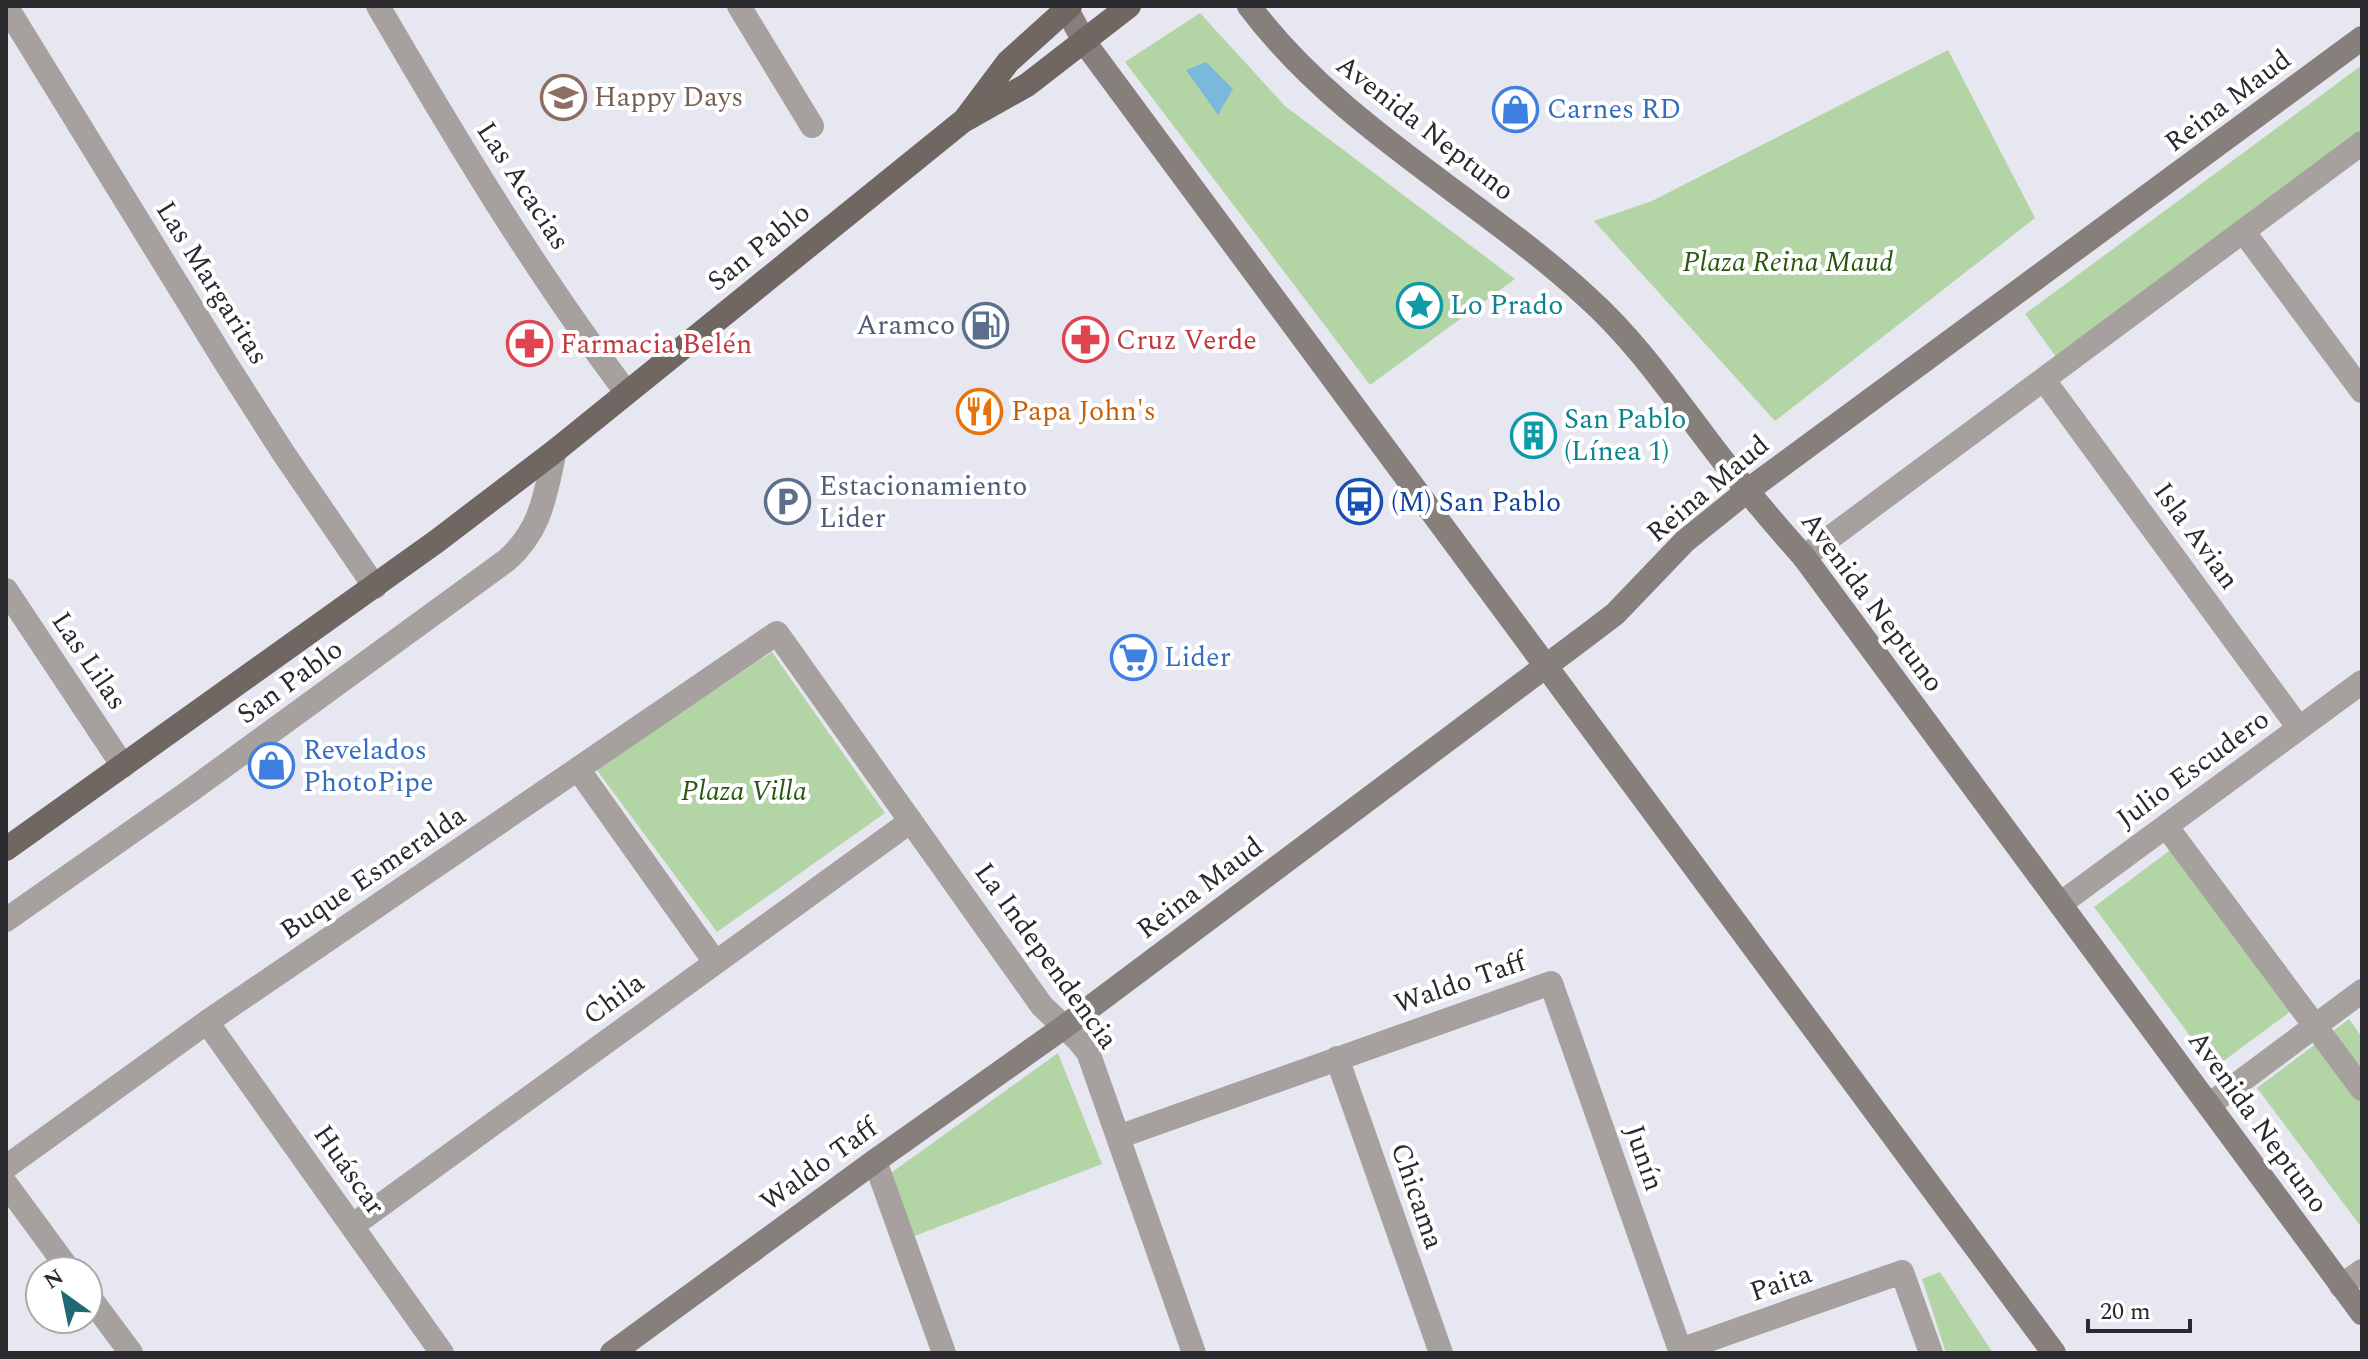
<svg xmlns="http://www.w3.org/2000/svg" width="2368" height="1359" font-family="Spectral,serif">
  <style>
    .green { fill: #b3d5a5 }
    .water { fill: #7ab9dc }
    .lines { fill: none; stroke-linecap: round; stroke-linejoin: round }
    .street { stroke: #a6a19f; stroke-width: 24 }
    .secondary { stroke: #877f7b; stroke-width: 24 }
    .primary { stroke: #706762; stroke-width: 24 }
    .labels { text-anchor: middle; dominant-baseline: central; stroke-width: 8; stroke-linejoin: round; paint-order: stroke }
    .education-label { font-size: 28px; fill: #785e54; stroke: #fff; text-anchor: start }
    .street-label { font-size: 28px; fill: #2a292e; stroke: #fff }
    .shop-label { font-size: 28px; fill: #366cbe; stroke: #fff; text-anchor: start }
    .park-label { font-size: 28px; font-style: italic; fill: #29570f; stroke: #fff }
    .culture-label { font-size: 28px; fill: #0d838f; stroke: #fff; text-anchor: start }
    .service-label { font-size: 28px; fill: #4e5e75; stroke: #fff; text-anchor: end }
    .health-label { font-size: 28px; fill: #be3a42; stroke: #fff; text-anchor: start }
    .food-label { font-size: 28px; fill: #c56008; stroke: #fff; text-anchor: start }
    .transit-label { font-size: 28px; fill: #164399; stroke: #fff; text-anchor: start }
  </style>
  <rect width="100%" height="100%" fill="#e7e7f2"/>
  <path class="green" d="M1200,13L1285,106L1515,279L1370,385L1125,62Z
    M1948,50L2035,218L1775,421L1594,221L1652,201Z
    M2362,65V133L2059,361L2025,314Z
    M772,652L885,813L717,932L596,769Z
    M2185,839L2306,1000L2214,1068L2094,907Z
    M2349,1019L2362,1037V1228L2257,1088Z
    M1058,1053L1102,1164L912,1237L888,1175Z
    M1940,1272L1993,1353H1946L1922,1279Z"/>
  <path class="water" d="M1206,62L1233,89L1218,115L1186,70Z"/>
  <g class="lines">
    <path class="street" d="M6,6L227,365L284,454L375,587
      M378,6C455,138 534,270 626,392
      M739,6L812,126
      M2243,231L2362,391
      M2044,380L2299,728
      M1804,557L2362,143
      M6,590L123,766
      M578,769L715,962
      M2166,826L2362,1089
      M2060,904L2362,682
      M6,920L190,791L507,560C542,529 545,494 555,451
      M207,1022L442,1353
      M1337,1058L1441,1353
      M2209,1105L2362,991
      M1118,1137L1551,983L1681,1353
      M875,1161L944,1353
      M6,1167L207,1022L777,633L1042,1006L1077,1039L1088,1052L1194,1353
      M6,1184L70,1271
      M352,1226L911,821
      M2341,1286L2362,1271
      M88,1295L131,1353
      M1680,1350L1902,1272L1931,1353"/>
    <path class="secondary" d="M1065,6L1085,43L2054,1353
      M1249,6C1339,126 1478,197 1587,297C1634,339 1670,391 1708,441C1738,481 1771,520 1804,557L2362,1313
      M612,1353L875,1161L1064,1027L1590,633L1615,614L1685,541L1747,491L2362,38"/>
    <path class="primary" d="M966,118L1008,62L1070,6
      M6,849L437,541L555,451L963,121L1027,85L1129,6"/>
  </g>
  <defs>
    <symbol id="school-ring" viewBox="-11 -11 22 22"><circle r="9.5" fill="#fff" stroke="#8d6e63" stroke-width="1.5"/><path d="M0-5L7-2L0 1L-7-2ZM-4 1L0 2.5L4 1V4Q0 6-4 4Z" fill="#8d6e63"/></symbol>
    <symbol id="shop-ring" viewBox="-11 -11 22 22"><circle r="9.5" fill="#fff" stroke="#3f7fe0" stroke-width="1.5"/><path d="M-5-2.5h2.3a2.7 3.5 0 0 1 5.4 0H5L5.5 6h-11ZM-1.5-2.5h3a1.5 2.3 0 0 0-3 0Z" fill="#3f7fe0"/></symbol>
    <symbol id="sight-ring" viewBox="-11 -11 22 22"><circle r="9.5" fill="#fff" stroke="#0f9aa8" stroke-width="1.5"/><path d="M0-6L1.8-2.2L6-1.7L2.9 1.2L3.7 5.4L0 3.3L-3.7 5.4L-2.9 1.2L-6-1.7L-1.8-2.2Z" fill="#0f9aa8"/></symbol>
    <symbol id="fuel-ring" viewBox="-11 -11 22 22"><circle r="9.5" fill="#fff" stroke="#5c6f8a" stroke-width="1.5"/><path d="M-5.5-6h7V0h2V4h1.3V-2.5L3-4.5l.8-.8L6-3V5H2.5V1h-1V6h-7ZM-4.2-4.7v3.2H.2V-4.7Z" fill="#5c6f8a"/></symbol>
    <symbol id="pharmacy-ring" viewBox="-11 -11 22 22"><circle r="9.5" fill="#fff" stroke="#e0444e" stroke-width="1.5"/><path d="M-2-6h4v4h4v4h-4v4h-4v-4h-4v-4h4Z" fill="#e0444e"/></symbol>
    <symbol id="restaurant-ring" viewBox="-11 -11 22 22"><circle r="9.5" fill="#fff" stroke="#e8710a" stroke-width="1.5"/><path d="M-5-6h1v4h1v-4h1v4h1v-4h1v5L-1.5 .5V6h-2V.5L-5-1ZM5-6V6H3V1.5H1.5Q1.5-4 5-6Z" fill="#e8710a"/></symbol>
    <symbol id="building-ring" viewBox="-11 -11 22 22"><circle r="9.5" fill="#fff" stroke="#0f9aa8" stroke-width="1.5"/><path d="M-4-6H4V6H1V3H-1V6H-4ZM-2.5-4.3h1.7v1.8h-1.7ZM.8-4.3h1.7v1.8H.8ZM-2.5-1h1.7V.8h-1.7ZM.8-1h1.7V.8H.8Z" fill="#0f9aa8"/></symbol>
    <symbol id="parking-ring" viewBox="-11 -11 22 22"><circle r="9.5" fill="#fff" stroke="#5c6f8a" stroke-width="1.5"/><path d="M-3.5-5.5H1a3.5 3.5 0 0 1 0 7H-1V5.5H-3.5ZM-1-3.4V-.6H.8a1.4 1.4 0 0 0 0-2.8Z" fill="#5c6f8a"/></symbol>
    <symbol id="bus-ring" viewBox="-11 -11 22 22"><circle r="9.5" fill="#fff" stroke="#1a4fb4" stroke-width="1.5"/><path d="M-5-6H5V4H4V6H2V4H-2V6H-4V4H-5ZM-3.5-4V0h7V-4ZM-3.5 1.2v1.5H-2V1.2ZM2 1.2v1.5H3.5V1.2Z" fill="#1a4fb4"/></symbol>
    <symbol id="supermarket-ring" viewBox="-11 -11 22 22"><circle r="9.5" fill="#fff" stroke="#3f7fe0" stroke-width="1.5"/><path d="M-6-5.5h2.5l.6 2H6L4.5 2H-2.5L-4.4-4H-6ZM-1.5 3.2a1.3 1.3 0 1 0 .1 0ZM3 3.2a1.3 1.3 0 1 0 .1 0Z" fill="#3f7fe0"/></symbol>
  </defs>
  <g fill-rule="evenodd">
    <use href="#school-ring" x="538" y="72" width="51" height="51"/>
    <use href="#shop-ring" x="1490" y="84" width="51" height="51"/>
    <use href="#sight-ring" x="1394" y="280" width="51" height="51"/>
    <use href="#fuel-ring" x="960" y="300" width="51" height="51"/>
    <use href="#pharmacy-ring" x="1060" y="314" width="51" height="51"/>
    <use href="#pharmacy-ring" x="504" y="318" width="51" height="51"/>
    <use href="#restaurant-ring" x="954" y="386" width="51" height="51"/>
    <use href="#building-ring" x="1508" y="410" width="51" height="51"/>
    <use href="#parking-ring" x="762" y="476" width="51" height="51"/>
    <use href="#bus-ring" x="1334" y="476" width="51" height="51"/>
    <use href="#supermarket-ring" x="1108" y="632" width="51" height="51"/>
    <use href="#shop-ring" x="246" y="740" width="51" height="51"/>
  </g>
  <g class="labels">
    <g class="education-label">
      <text x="594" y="97">Happy Days</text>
    </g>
    <g class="street-label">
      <text transform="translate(2228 101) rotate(-37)">Reina Maud</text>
      <text transform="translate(1425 128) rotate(38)">Avenida Neptuno</text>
      <text transform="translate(523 186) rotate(57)">Las Acacias</text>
      <text transform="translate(759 247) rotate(-39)">San Pablo</text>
      <text transform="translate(212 283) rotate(58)">Las Margaritas</text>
      <text transform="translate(1708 489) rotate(-40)">Reina Maud</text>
      <text transform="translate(2196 536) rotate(54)">Isla Avian</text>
      <text transform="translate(1872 602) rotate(53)">Avenida Neptuno</text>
      <text transform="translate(89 661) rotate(56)">Las Lilas</text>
      <text transform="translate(290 682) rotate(-36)">San Pablo</text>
      <text transform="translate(2193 769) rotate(-36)">Julio Escudero</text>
      <text transform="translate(373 873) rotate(-34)">Buque Esmeralda</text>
      <text transform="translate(1200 888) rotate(-37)">Reina Maud</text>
      <text transform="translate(1046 956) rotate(54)">La Independencia</text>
      <text transform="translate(1460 983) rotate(-19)">Waldo Taff</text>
      <text transform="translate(614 999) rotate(-36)">Chila</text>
      <text transform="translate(2258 1122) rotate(54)">Avenida Neptuno</text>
      <text transform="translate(1644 1158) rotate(71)">Junín</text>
      <text transform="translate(819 1165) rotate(-36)">Waldo Taff</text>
      <text transform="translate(349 1170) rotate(55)">Huáscar</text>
      <text transform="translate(1417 1196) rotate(71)">Chicama</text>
      <text transform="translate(1781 1283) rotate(-19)">Paita</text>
    </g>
    <g class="shop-label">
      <text x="1547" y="109">Carnes RD</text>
      <text x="1164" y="657">Lider</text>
      <text x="303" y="750">Revelados<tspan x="303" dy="32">PhotoPipe</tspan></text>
    </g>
    <g class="park-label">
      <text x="1788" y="262">Plaza Reina Maud</text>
      <text x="744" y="791">Plaza Villa</text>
    </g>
    <g class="culture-label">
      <text x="1450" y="305">Lo Prado</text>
      <text x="1564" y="419">San Pablo<tspan x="1564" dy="32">(Línea 1)</tspan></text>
    </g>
    <g class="service-label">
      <text x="955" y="325">Aramco</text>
      <text x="819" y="486" text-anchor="start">Estacionamiento<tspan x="819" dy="32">Lider</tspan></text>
    </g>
    <g class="health-label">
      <text x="1116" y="340">Cruz Verde</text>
      <text x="560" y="344">Farmacia Belén</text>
    </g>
    <g class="food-label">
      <text x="1011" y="411">Papa John's</text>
    </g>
    <g class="transit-label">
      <text x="1391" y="502">(M) San Pablo</text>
    </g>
  </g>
  <rect width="2368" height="1359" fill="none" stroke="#2a292e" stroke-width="16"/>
  <g transform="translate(64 1295) rotate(327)"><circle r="38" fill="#ffffff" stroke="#aaa9ab" stroke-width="2"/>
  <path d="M0-6L14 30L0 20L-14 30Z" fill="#1f6974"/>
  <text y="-12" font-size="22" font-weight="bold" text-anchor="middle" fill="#2a292e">N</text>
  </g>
  <path d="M2088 1319v12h102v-12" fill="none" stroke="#2a292e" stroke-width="4"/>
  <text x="2100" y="1319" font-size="24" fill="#2a292e" stroke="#ffffff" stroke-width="6" paint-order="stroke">20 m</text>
</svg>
